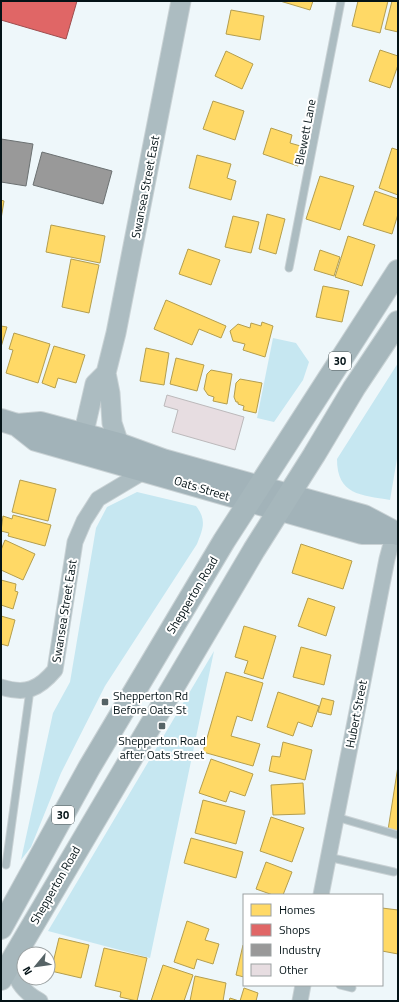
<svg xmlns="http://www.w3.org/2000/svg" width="399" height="1002" font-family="'Titillium Web',sans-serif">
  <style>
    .green { fill: #c6e7f1 }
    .homes { fill: #ffd966; stroke: #b49e4e }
    .shops { fill: #e06666; stroke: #9e4d4e }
    .industry { fill: #999; stroke: #6c7172 }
    .building { fill: #e7dde1; stroke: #bcb9bb }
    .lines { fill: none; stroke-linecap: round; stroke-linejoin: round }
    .service-casing { stroke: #c9d2d5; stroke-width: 9 }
    .minor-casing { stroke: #c9d2d5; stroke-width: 17 }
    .tertiary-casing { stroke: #c9d2d5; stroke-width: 21 }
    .primary-casing { stroke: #c9d2d5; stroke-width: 24 }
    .trunk-casing { stroke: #c9d2d5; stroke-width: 24 }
    .service { stroke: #acbcc1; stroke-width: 7 }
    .minor { stroke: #acbcc1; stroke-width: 15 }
    .tertiary { stroke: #acbcc1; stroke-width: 19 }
    .primary { stroke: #a2b3b9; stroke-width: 22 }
    .trunk { stroke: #a6b7bc; stroke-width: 22 }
    .poi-dot { fill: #566366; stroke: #fff; stroke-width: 1.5 }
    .labels { text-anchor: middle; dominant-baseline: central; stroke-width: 4; stroke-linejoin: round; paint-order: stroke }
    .shield { fill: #fff; stroke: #4f5a5d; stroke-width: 1 }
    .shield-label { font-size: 11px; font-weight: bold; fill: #041317 }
    .street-label { font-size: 12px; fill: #041317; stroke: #fff }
    .poi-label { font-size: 12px; fill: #041317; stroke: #fff; text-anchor: start }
  </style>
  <rect width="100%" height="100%" fill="#eef7fa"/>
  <path class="green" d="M273,338L296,343L309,362L303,380L274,422L257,418Z
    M398,363V453L390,500C361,495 337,495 337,459Z
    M137,492L196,506C207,520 203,529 197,544L105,686L61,773L31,847L21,860L53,713L70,682L96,528L107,507Z
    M214,651L150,958L48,931Z"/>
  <path class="homes" d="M280,1H313L310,10Z
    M358,1H388L380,33L352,26Z
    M392,1H398V32L385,29Z
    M231,10L264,16L260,40L226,34Z
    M380,50L398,56V65L390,88L369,81Z
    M226,51L253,64L242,89L215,76Z
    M213,101L244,111L235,140L203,129Z
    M271,128L292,135L290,143L304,147L298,166L263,154Z
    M392,148L398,150V195L379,188Z
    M197,155L231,164L227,178L236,181L231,200L189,188Z
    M320,176L354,186L340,230L306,219Z
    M375,191L398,199V214L392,234L363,225Z
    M1,200L4,201L1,219Z
    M267,214L285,219L276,254L259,249Z
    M233,216L259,222L251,253L225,247Z
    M51,225L105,236L100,263L46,252Z
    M348,236L375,245L362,286L335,277Z
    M188,249L220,260L211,285L179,274Z
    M320,250L340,257L334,276L314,270Z
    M71,259L99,265L89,313L62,307Z
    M323,286L349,291L342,322L316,317Z
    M166,300L226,326L221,338L199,329L192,345L154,329Z
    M262,322L273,326L265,357L243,350L245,344L233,341L230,331L238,324L250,328L251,323L261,326Z
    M1,326L7,327L1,347Z
    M14,333L50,344L38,383L6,373L13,350L9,349Z
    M54,346L85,355L76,383L58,378L55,388L42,383Z
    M146,348L169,353L164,385L140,381Z
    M176,358L204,365L197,391L170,384Z
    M211,370L232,374L227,404L213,401L214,397L208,395L204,389L207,374Z
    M240,379L262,383L256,413L243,410L244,406L238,404V402H236L234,397L236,383Z
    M20,480L56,489L48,521L12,512Z
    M13,515L51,525L45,546L8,536L9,533L1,531L3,516L12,519Z
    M5,540L35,554L23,580L1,570V550Z
    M301,544L352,561L343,589L292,573Z
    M1,580L16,584L15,591L18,592L13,609L1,605Z
    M308,598L335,607L326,636L298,626Z
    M1,616L15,620L8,646L1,644Z
    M244,626L276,636L263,679L244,673L248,661L235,657Z
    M301,647L331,655L324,685L293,677Z
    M226,672L263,683L252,721L237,716L231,736L260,744L253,766L203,752Z
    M278,692L319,706L312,727L298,722L293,736L267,727Z
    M322,698L334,701L331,715L318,712Z
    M283,742L312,750L305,780L269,771L272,756L280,757Z
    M211,759L253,774L245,796L230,791L226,802L199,793Z
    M398,766V831L388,830Z
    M303,783L305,814L273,815L271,785Z
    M203,800L245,811L236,844L195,833Z
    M271,817L304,828L292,862L260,851Z
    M191,838L243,852L236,878L184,863Z
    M266,862L292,872L283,895H273L256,889Z
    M382,908L398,910V954L382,951Z
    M187,921L209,929L205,940L219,944L213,964L197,959L194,969L174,962Z
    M59,938L89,945L81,978L51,971Z
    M243,945H244V977L236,975Z
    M104,948L147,958L137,1001L120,997L121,992L95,986Z
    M163,965L193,975L184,1001H151Z
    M195,976L226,983L223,1001H190Z
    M244,988L258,993L256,1001H240Z
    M230,998L239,1001H229Z"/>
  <path class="shops" d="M1,1H77L66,39L1,20Z"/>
  <path class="industry" d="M1,139L33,144L26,186L1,182Z
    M42,152L112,171L103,204L33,185Z"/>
  <path class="building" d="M167,395L244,417L235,450L172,432L178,410L164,406Z"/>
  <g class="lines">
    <defs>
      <path id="service" d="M289,268L341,1
        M336,817L398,835
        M328,857L394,872
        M6,865L30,690
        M340,985L352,988"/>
      <path id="minor" d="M1,687C26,695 39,689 55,670L75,542L84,521L98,499L145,471
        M321,895L387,559L394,533
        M14,957C11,977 23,992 40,1001
        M300,1001L303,985"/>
      <path id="tertiary" d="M119,444L112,423L110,393L106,373L116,333L181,1
        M80,449L95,384L106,373"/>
      <path id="primary" d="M1,420L17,425L41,423L119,444L163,460L364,516L398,534
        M17,425L36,440L362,533H393"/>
      <path id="trunk" d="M1,928L89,768L224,541L398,271
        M1,979L254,550L314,455L354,388L398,322"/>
    </defs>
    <use href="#service" class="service-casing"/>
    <use href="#minor" class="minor-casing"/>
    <use href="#tertiary" class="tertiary-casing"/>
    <use href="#primary" class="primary-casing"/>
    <use href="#trunk" class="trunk-casing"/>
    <use href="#service" class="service"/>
    <use href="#minor" class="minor"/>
    <use href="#tertiary" class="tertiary"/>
    <use href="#primary" class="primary"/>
    <use href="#trunk" class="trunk"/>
  </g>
  <g class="poi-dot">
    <rect x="101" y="698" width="8" height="8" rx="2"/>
    <rect x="158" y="722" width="8" height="8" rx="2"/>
  </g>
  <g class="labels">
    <g class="shield">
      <rect x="329" y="352" width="22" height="18" rx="3"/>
      <rect x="52" y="806" width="22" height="18" rx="3"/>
    </g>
    <g class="shield-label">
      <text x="340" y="361">30</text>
      <text x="63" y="815">30</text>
    </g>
    <g class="street-label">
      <text transform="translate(305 132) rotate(-79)">Blewett Lane</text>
      <text transform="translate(145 187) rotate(-79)">Swansea Street East</text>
      <text transform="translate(202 488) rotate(17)">Oats Street</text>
      <text transform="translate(192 595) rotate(-59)">Shepperton Road</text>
      <text transform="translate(64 611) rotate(-81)">Swansea Street East</text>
      <text transform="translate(356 714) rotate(-79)">Hubert Street</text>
      <text transform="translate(55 885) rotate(-60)">Shepperton Road</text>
    </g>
    <g class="poi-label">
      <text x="113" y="695">Shepperton Rd<tspan x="113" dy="14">Before Oats St</tspan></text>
      <text x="162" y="740" text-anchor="middle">Shepperton Road<tspan x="162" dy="14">after Oats Street</tspan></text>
    </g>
  </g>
  <rect width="399" height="1002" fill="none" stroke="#041317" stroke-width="4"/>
  <rect x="243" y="894" width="140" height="92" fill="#ffffff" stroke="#9ba1a2"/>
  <rect x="251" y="904" width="20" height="12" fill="#ffd966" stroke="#9ba1a2"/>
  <text x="279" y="914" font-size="12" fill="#041317">Homes</text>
  <rect x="251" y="924" width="20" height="12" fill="#e06666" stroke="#9ba1a2"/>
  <text x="279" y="934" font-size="12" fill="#041317">Shops</text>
  <rect x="251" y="944" width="20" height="12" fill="#999999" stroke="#9ba1a2"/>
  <text x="279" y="954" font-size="12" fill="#041317">Industry</text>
  <rect x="251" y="964" width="20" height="12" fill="#e7dde1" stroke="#9ba1a2"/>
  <text x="279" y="974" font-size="12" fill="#041317">Other</text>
  <g transform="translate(36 966) rotate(241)"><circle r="19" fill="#ffffff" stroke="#9ba1a2"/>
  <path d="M0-3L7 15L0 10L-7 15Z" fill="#566366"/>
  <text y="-6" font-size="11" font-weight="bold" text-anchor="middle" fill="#041317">N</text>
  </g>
</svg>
